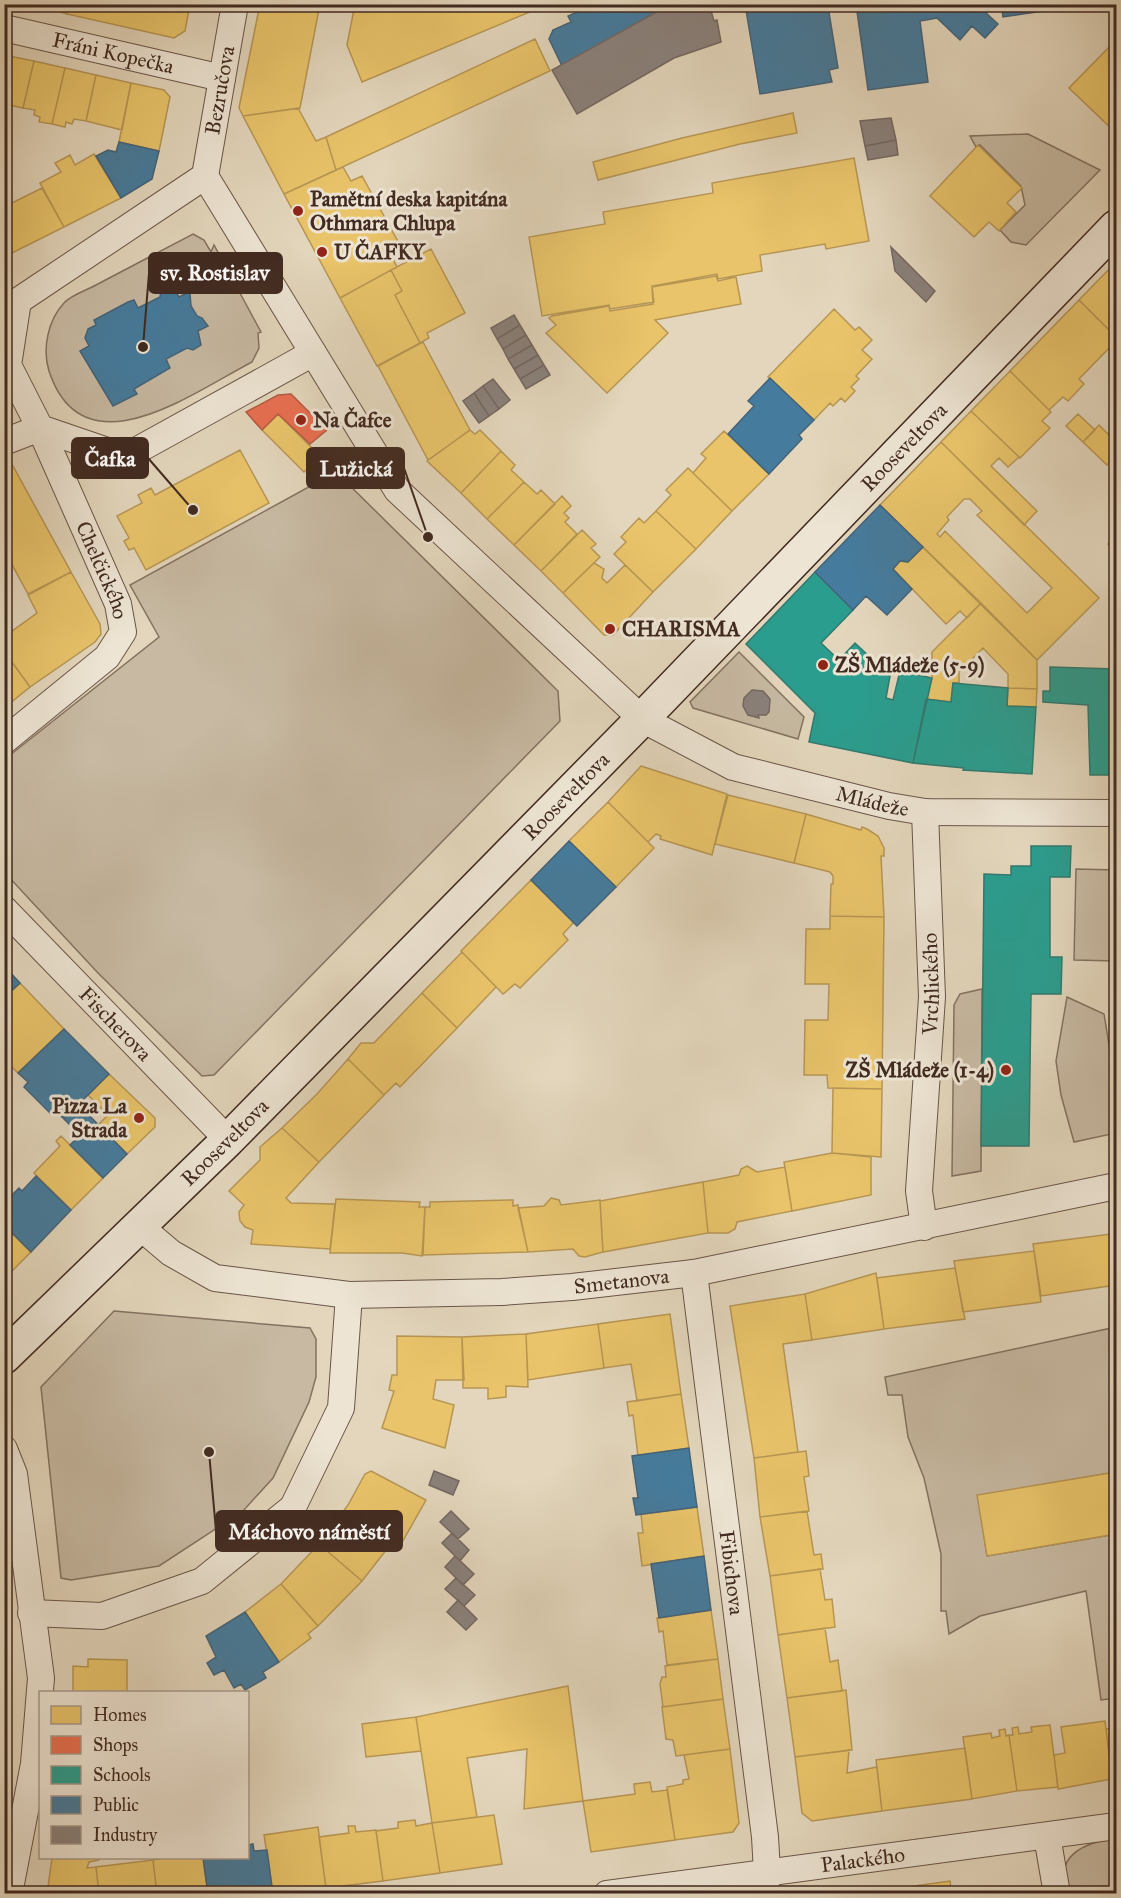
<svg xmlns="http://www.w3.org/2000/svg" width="1121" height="1898" font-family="'IM FELL Great Primer',serif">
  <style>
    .green { fill: #c7b9a2; stroke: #847262; stroke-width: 1.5 }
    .homes { fill: #e9c46a; stroke: #b79654; stroke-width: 1.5; fill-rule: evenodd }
    .shops { fill: #e76f51; stroke: #b55a43; stroke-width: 1.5 }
    .schools { fill: #2a9d8f; stroke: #317a6e; stroke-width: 1.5 }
    .public { fill: #457b9d; stroke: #446378; stroke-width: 1.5 }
    .industry { fill: #8a817c; stroke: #746761; stroke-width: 1.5 }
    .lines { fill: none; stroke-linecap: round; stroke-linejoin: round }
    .minor-casing { stroke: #6a5548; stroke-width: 28 }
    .secondary-casing { stroke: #412a21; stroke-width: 36 }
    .minor { stroke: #ede4d3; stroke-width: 26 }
    .secondary { stroke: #ede4d3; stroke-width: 33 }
    .poi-dot { fill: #8f2418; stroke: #ede4d3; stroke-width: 2 }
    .labels { text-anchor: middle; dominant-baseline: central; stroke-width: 6; stroke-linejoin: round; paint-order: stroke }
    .street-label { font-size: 21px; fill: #412a21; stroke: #ede4d3 }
    .poi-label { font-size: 21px; font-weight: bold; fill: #412a21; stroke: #ede4d3; text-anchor: start }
    .leader { fill: none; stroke: #412a21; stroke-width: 2 }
    .callout-dot { fill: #412a21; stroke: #ede4d3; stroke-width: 2 }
    .callout { fill: #412a21; stroke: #412a21; stroke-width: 2 }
    .callout-label { font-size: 22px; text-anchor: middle; font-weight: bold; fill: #fff }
  </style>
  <rect width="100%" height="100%" fill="#e3d6bc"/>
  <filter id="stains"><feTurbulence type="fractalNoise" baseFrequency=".00333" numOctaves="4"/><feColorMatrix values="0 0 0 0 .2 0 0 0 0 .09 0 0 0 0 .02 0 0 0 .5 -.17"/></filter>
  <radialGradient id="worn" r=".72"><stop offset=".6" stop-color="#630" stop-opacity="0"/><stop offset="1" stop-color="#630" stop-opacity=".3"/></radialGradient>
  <path class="green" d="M1028,134L1100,170L1026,245L1011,242L1000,230L1025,205L1021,186L980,145L976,147L970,136Z
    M193,234L204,240L211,252L214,245L261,332L258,333L259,348L252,362C194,392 83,475 49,371C42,349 48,320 64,303C71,295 87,290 96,285C128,268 161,251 193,234Z
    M336,472L558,691L560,721L214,1075L202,1076L98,973L5,873V759L159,637L130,585Z
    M739,652L804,717L798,739L693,708L690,702Z
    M1076,869L1116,870V961L1074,960Z
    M982,989L981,1171L952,1176L954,1005L960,994Z
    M1067,997L1104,1014L1116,1088V1133L1074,1142L1061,1095L1056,1061Z
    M114,1311L310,1328L316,1339V1377L309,1402L273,1478L243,1511L159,1566L71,1580L61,1578L41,1387Z
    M1116,1327V1472L978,1496L987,1556L1116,1534V1698L1101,1700L1086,1591L980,1616L949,1634L946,1611H941V1554L924,1478L908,1437L902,1395H888L885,1377Z
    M1116,1838V1893H1091L1090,1890L1071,1893C1049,1856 1087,1842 1116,1838Z"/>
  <path class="homes" d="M34,4H69L67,14Z
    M69,4H190L185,31L174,38L67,14Z
    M260,4H320L300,108L243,116L239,108Z
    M355,4H530L532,11L362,82L347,45Z
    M535,39L550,71L336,170L326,137Z
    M1116,40V133L1069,88Z
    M4,55L34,61L23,108L4,104Z
    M34,61L65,68L52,124L39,122L40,117L34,115L35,110L23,108Z
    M65,68L96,75L86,121L74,119L72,124L66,122L65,127L52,124Z
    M96,75L131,83L122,130L86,121Z
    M131,83L164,90L170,97L159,151L119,142Z
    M298,108L316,141L326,137L336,170L284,194L243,116Z
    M793,113L797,133L740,144L598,180L593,162L682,138Z
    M978,145L1022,188L1007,203L1016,212L999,231L989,222L974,237L930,196Z
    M94,154L121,198L64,227L40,183L61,172L55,163L70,155L75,165Z
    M854,158L869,241L826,249L825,244L760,255L762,271L718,279L717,274L652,286L654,302L610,309L609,305L542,316L529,237L605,224L603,212L713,193L712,183Z
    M343,167L351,181L362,176L401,247L390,253L397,267L340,298L284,194Z
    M42,188L64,227L4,257V207Z
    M431,249L465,313L427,333L429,338L420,343L395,295L402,291L391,270Z
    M1116,262V337L1079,300Z
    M391,270L402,291L395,295L420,343L377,366L340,298Z
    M716,276L718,281L736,277L741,304L655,320L668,333L607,393L546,333L556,325L549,318L552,316L609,306L610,311L653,304L652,287Z
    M1079,300L1116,337V341L1079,379L1084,384L1068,401L1063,397L1049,410L1010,371Z
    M834,309L855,330L859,327L872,340L862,350L872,359L856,376L859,379L851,387L855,391L845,402L841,398L833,406L830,403L814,420L768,377Z
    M423,342L470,430L428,460L378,366Z
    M1010,371L1051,412L1042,421L1050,428L1020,458L971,411Z
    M971,411L1019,457L1008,467L999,458L991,466L1037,511L1024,525L941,442Z
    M278,414L320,456L304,472L262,430Z
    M1078,414L1095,430L1083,442L1066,426Z
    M1099,425L1116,442V456L1107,465L1083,442Z
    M470,430L475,434L480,430L501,451L461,493L427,461Z
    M724,431L769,474L732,511L693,473L706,458L701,454Z
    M941,442L1099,598L1037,660L880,505ZM964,499H970L982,511L977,515L1052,588L1027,613L945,531L940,537L937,534L949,520L947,517Z
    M240,450L269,503L146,570L134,548L129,550L124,541L129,538L117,516L142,503L138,495L151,488L155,495Z
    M501,451L515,465L511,470L524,482L487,519L461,493Z
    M4,459L13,466L71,572L28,594L4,550Z
    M688,468L732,511L696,549L656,511L671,495L666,490Z
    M524,482L537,494L541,490L555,504L514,545L487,519Z
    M562,496L571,506L564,513L569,518L565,522L577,534L541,571L514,545Z
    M656,511L696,549L653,592L614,554L626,542L621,537L639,518L644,523Z
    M1116,528V552L1108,544Z
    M582,530L596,544L591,548L600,557L563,593L541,571Z
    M923,547L981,603L967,618L960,611L946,624L893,569L900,561L908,562Z
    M594,563L604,569L602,578L607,583L625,565L653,592L613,635H604L563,593Z
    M71,572L100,624L101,634L95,642L30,687L4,651V637L37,613L28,595Z
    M981,603L1037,660V689L1008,688V674L983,648L959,672V683H953L951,702L926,699L932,678V652Z
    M4,651L30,687L4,708Z
    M1008,688L1037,689L1036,707L1007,706Z
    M1115,712L1116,775H1114Z
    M641,766L727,794L712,855L660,839L661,836L656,834L648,842L608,802Z
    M728,795L806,814L794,863L715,844Z
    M608,802L654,848L616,887L569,841Z
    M806,814L861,830L862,827L867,829L878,836L884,848V856H881L884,917L830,916L831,884H833V876L830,872L794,863Z
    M531,880L574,922L563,934L568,940L520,988L515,984L503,994L461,951Z
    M830,916L884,917L882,1089L828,1088L827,1075H804L805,1020H828L829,984H805L806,929H830Z
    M462,952L496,987L457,1028L422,993Z
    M20,983L64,1029L18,1073L10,1065L6,1069L4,1067V998Z
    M422,993L457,1028L400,1087L396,1083L384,1095L348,1059L361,1043H374Z
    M348,1059L384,1095L319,1162L282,1128L317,1094Z
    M109,1074L155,1118V1127L127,1154L98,1125L108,1115L88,1095Z
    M833,1088L882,1089L881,1157L832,1153Z
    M282,1128L319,1162L286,1198L291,1203L335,1204L330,1249L251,1244L253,1230L245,1227L240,1221L239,1212L244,1205L229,1191L260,1160V1147Z
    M61,1136L103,1178L71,1210L34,1173L60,1146L56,1141Z
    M832,1153L871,1157V1195L792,1211L784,1162Z
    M747,1166L757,1172L785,1167L792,1211L737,1222L735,1229L728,1233H708L703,1182L739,1175L741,1169Z
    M703,1182L708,1233L603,1252L600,1201Z
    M551,1198L559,1200L561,1205L600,1200L603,1252L585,1257L579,1256L573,1249L528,1252L518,1208L544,1206Z
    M336,1199L420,1202L419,1207H425L422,1256L402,1253H330Z
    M513,1200V1206L518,1205L528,1252L423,1255L425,1207H430V1202Z
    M4,1225L31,1252L4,1279Z
    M1116,1226V1264L1110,1227Z
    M1111,1234L1116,1264V1285L1041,1296L1033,1244Z
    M1034,1251L1041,1302L963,1312L954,1261Z
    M955,1268L965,1319L884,1329L877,1278Z
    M876,1273L884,1329L812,1340L805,1294Z
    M805,1294L812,1340L783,1344L798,1452L754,1458L730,1306Z
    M670,1314L681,1394L637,1401L631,1364L604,1368L598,1324Z
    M598,1324L604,1368L528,1380L526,1334Z
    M526,1334L528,1387L506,1386V1397L488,1399V1388H463L462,1337Z
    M397,1336L462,1337L464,1380H436L433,1399L454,1405L445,1448L382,1428L394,1391L389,1390L392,1375H397Z
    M681,1394L689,1448L638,1456L633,1415L629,1416L627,1402Z
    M806,1451L809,1476L804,1477L809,1511L760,1517L754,1458Z
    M371,1471L426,1500L400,1546L394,1540L362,1581L319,1544L348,1505L365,1474Z
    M1116,1472V1534L987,1556L977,1495Z
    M697,1507L704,1556L642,1566L638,1533H643L641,1514Z
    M807,1511L814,1555L821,1554L823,1569L770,1576L760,1517Z
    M319,1544L362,1581L318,1626L281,1584Z
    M820,1569L825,1600L832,1599L835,1627L778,1635L770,1576Z
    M281,1584L318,1626L308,1634L311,1638L279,1662L245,1612Z
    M711,1610L718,1659L667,1665L663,1631L659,1632L657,1618Z
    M825,1628L830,1662L838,1660L842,1691L787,1698L778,1635Z
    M88,1659L127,1660V1692H73V1666L88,1667Z
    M718,1659L723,1699L663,1707L660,1684L662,1677H666L665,1666Z
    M568,1686L583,1801L524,1809L527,1749L467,1758L477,1817L432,1823L416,1717Z
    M846,1690L852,1750L795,1757L787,1698Z
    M723,1699L730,1749L676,1756L673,1740L666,1739L662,1707Z
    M416,1717L421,1751L366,1757L362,1724Z
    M1105,1721L1112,1779L1058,1789L1054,1755L1065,1753L1061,1727Z
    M1050,1725L1058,1787L1017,1791L1009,1735H1013L1012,1728L1018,1727L1019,1734L1032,1732L1031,1727Z
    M1116,1728V1779H1112L1106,1729Z
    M1005,1729L1006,1736L1009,1735L1017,1791L972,1799L963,1737L991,1733L992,1738L1000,1736L999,1730Z
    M965,1748L972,1799L882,1811L876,1760Z
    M730,1749L739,1823L733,1832L675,1840L667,1787L683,1784V1780L689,1779L684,1755Z
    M849,1750L847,1773L877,1767L882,1811L812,1821L802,1813L795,1757Z
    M650,1782L652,1792L667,1790L675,1840L591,1852L583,1801L635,1794L634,1784Z
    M494,1815L502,1864L440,1873L432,1823Z
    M415,1820L416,1826L432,1823L440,1873L383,1881L376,1831L398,1828V1822Z
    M348,1826H355L356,1832L376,1830L383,1881L326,1888L319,1837L349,1833Z
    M318,1827L326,1889L273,1894L264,1835Z
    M52,1858H100L99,1860L89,1862L87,1868L96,1867L99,1894H47Z
    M162,1858H203L208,1894H157L153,1860Z
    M153,1860L157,1894H99L96,1867Z
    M950,1881L952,1894H856Z"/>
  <path class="shops" d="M291,394L327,430L310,444L278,414L262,430L246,412L278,395Z"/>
  <path class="schools" d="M815,572L853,610L821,643L839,660L855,643L890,676L886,698L893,700L900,671L932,678L913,763L809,742L815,713L746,644Z
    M1050,667L1116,669L1114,775H1090L1088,705L1043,702V691H1050Z
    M953,683L1008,688L1007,706L1036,707L1032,774L963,770L964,768L913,763L926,699L951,702Z
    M1031,846H1071L1070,877H1050V957H1062L1061,994H1031L1029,1146H981L984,874L1011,875V866H1031Z"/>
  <path class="public" d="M595,4H671L562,66L549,39L553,30L571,22L568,16Z
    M745,4H832L828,6L838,68L829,70L832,82L760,94Z
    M856,4H1092L1003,17L1002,9L985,12L998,24L985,38L972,26L960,40L937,18L920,21L928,82L868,90Z
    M119,142L159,151L152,179L121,198L96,156L108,150L116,152Z
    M165,287L174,289L179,297L189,292L190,294L191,306L197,316L202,318L208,326L198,331L201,345L193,350L187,348L166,359L170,368L134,389L137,394L113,406L80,351L89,346L85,338L88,329L96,325L94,320L128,302L134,300L138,308L160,297L161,290Z
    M770,378L814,420L799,435L802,439L769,474L728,434L754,406L748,401Z
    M880,505L923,547L908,562L900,561L893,569L912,589L887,615L866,596L853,610L815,572Z
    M569,841L616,887L577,926L531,880Z
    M4,966L20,983L4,998Z
    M64,1029L109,1074L64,1119L55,1110L51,1114L24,1087L28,1082L18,1073Z
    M78,1104L127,1154L103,1178L70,1145L80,1135L64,1119Z
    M36,1176L71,1210L31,1252L4,1225V1208L11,1202L8,1199L19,1188L22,1191Z
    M689,1448L697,1507L636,1515L633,1498H638L632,1456Z
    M704,1556L711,1610L659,1618L651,1564Z
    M245,1612L279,1662L263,1672L266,1678L245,1690L241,1684L234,1688L224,1670L214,1675L207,1663L216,1657L206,1636Z
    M253,1844L254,1851L267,1850L273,1894H208L203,1858H248V1845Z"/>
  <path class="industry" d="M671,4H709L714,21L717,20L721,42L674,58L577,114L552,70Z
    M891,118L896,140L865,146L860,121Z
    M896,140L898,155L868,160L865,146Z
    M891,247L935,291L926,302L895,271Z
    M514,315L520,325L497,339L491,328Z
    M520,325L526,335L503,349L497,339Z
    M526,335L532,345L508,359L503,349Z
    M532,345L538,355L514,369L508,359Z
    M538,355L544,365L520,379L514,369Z
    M544,365L550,375L526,389L520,379Z
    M493,379L510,400L499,409L483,386Z
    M483,386L499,409L489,416L474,393Z
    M474,393L489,416L479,423L463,401Z
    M752,690L763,691L770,699L769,712L766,715H758L759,718L748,715L743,706L744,698Z
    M434,1471L459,1481L453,1495L429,1485Z
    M451,1511L469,1529L458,1539L440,1522Z
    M452,1533L469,1550L460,1561L442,1543Z
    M455,1556L474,1574L463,1585L445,1567Z
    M456,1578L475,1595L464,1606L445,1589Z
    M458,1600L477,1619L466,1630L447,1612Z"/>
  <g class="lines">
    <defs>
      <g id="minor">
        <path id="s1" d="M4,28L222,78"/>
        <path id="s2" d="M205,176L397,490L642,719L733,767L889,806L925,812L1116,813"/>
        <path d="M205,176L18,301L8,365L40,428L125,457L313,353"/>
        <path id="s3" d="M205,176L235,4"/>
        <path id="s4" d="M4,442L40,428L118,604L123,632L107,657L4,741"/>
        <path id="s5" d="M4,909L228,1140"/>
        <path id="s6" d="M138,1225L171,1253L215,1278L349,1295L502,1292L572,1287L694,1273L1116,1186"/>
        <path id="s7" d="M924,1227L919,1191L932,997L925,812"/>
        <path id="s8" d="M694,1273L765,1837L767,1872L765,1894"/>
        <path d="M4,1449L14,1474L41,1678L34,1764L9,1894"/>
        <path d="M31,1613L102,1616L202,1581L293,1507L341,1408L349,1295"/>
        <path d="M1047,1836L1057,1894"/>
        <path id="s9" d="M607,1894L1116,1826"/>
      </g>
      <g id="secondary">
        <path id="s10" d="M4,1357L228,1140L642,719L1116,227"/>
      </g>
    </defs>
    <use href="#minor" class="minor-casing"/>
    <use href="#secondary" class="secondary-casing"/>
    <use href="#minor" class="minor"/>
    <use href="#secondary" class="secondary"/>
  </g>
  <g class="poi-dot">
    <circle cx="298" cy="211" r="6"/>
    <circle cx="322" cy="252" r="6"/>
    <circle cx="301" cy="420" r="6"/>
    <circle cx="610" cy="629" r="6"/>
    <circle cx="823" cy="665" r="6"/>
    <circle cx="1006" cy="1070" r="6"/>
    <circle cx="139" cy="1118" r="6"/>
  </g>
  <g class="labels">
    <g class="street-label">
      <text stroke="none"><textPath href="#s1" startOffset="112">Fráni Kopečka</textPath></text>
      <text stroke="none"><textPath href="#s3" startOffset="87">Bezručova</textPath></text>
      <text stroke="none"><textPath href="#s10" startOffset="1280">Rooseveltova</textPath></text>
      <text stroke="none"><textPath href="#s4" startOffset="194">Chelčického</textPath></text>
      <text stroke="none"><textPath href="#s10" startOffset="794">Rooseveltova</textPath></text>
      <text stroke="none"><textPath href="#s2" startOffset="950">Mládeže</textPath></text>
      <text stroke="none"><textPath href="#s7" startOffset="244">Vrchlického</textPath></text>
      <text stroke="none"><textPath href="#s5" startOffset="160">Fischerova</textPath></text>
      <text stroke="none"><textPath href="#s10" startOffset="308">Rooseveltova</textPath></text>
      <text stroke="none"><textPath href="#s6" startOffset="502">Smetanova</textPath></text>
      <text stroke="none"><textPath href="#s8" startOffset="302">Fibichova</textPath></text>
      <text stroke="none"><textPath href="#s9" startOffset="258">Palackého</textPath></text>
    </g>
    <g class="poi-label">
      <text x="310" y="199">Pamětní deska kapitána<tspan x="310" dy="24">Othmara Chlupa</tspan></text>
      <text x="334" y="252">U ČAFKY</text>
      <text x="313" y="420">Na Čafce</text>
      <text x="622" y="629">CHARISMA</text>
      <text x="835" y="665">ZŠ Mládeže (5-9)</text>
      <text x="994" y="1070" text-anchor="end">ZŠ Mládeže (1-4)</text>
      <text x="127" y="1106" text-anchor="end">Pizza La<tspan x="127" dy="24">Strada</tspan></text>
    </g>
  </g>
  <path class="leader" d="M143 347L149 273M193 510L148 458M428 537L404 468M209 1452L216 1531"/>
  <g class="callout-dot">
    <circle cx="143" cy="347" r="6"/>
    <circle cx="193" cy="510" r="6"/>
    <circle cx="428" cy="537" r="6"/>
    <circle cx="209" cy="1452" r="6"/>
  </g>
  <g class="callout">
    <rect x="149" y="253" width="133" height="40" rx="6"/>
    <rect x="72" y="438" width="76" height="40" rx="6"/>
    <rect x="307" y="448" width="97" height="40" rx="6"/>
    <rect x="216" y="1511" width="186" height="40" rx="6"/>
  </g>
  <g class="callout-label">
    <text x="215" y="280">sv. Rostislav</text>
    <text x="110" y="466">Čafka</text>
    <text x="356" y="476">Lužická</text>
    <text x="309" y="1539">Máchovo náměstí</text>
  </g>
  <rect width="1121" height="1898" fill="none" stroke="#e3d6bc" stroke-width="24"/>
  <rect x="6" y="6" width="1109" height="1886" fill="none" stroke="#412a21" stroke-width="3"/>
  <rect x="12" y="12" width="1097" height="1874" fill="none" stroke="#412a21" stroke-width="1.5"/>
  <rect x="39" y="1691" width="210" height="168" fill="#ede4d3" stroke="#a89a8c" stroke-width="1.5"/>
  <rect x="51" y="1706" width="30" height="18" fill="#e9c46a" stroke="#a89a8c" stroke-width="1.5"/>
  <text x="93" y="1721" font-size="18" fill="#412a21">Homes</text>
  <rect x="51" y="1736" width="30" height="18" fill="#e76f51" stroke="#a89a8c" stroke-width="1.5"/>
  <text x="93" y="1751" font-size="18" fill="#412a21">Shops</text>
  <rect x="51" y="1766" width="30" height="18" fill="#2a9d8f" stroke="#a89a8c" stroke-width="1.5"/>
  <text x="93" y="1781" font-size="18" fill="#412a21">Schools</text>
  <rect x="51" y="1796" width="30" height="18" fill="#457b9d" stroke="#a89a8c" stroke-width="1.5"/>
  <text x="93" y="1811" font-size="18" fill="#412a21">Public</text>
  <rect x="51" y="1826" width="30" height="18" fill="#8a817c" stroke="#a89a8c" stroke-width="1.5"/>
  <text x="93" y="1841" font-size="18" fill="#412a21">Industry</text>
  <rect width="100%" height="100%" filter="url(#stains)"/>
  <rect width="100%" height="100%" fill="url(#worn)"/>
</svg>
